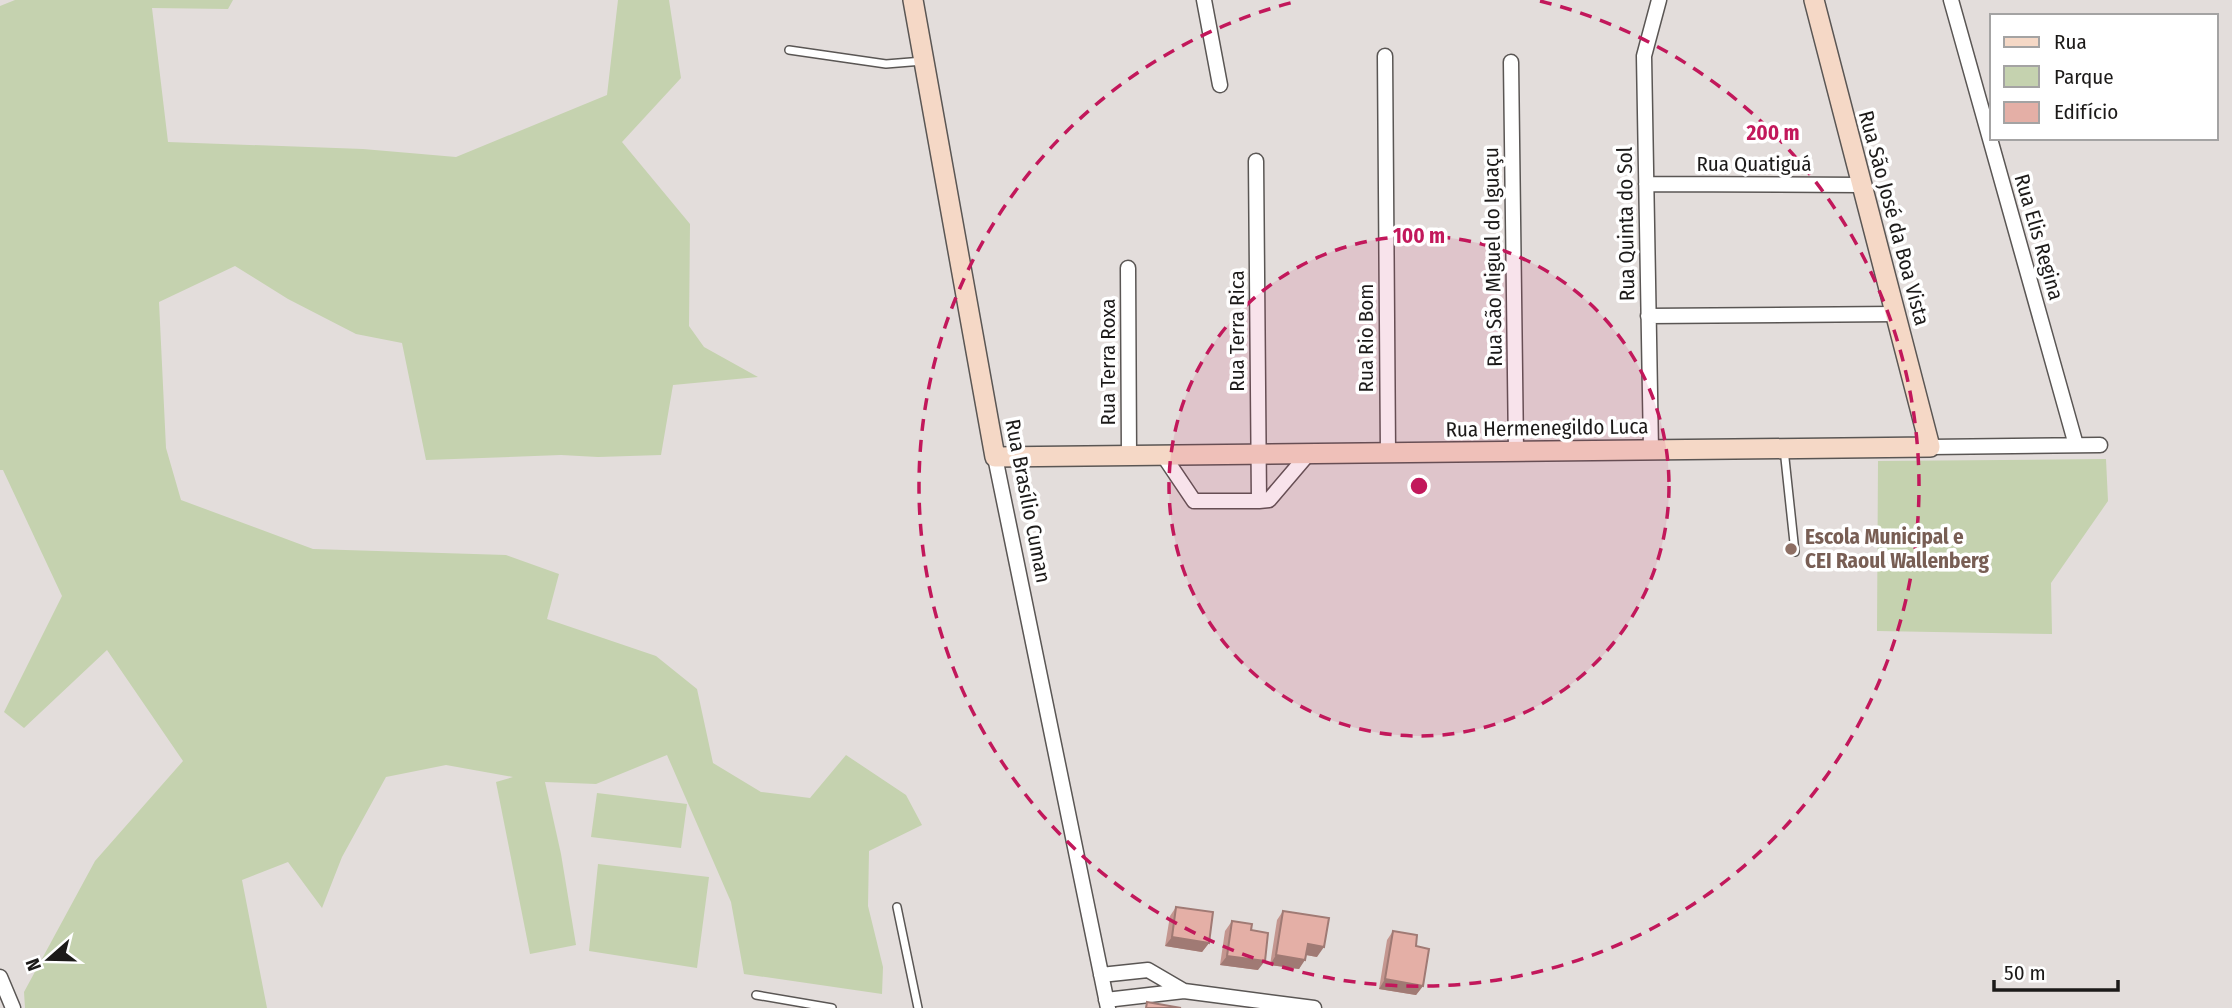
<svg xmlns="http://www.w3.org/2000/svg" width="2232" height="1008" font-family="'Fira Sans Condensed',sans-serif">
  <style>
    .green { fill: #c5d2af }
    .lines { fill: none; stroke-linecap: round; stroke-linejoin: round }
    .lane-casing { stroke: #5a5654; stroke-width: 10 }
    .street-casing { stroke: #5a5654; stroke-width: 17 }
    .secondary-casing { stroke: #5a5654; stroke-width: 22 }
    .lane { stroke: #fff; stroke-width: 7 }
    .street { stroke: #fff; stroke-width: 14 }
    .secondary { stroke: #f5d8c6; stroke-width: 19 }
    .wall { fill: #c4968f }
    .shaded-wall { fill: #a07a74 }
    .building { fill: #e4afa6; stroke: #a07a74; stroke-width: 2 }
    .ring { fill: none; stroke: #c2185b; stroke-width: 3.5; stroke-dasharray: 12 9 }
    .education-dot { fill: #8d6e63; stroke: #fff; stroke-width: 2.5 }
    .labels { text-anchor: middle; dominant-baseline: central; stroke-width: 7; stroke-linejoin: round; paint-order: stroke }
    .street-label { font-size: 21px; fill: #1c1a19; stroke: #fff }
    .education-label { font-size: 21px; font-weight: bold; fill: #785e54; stroke: #fff; text-anchor: start }
    .centre { fill: #c2185b; stroke: #fff; stroke-width: 3.5 }
    .ring-label { font-size: 21px; text-anchor: middle; font-weight: bold; fill: #c2185b; stroke: #fff; stroke-width: 7; stroke-linejoin: round; paint-order: stroke }
  </style>
  <rect width="100%" height="100%" fill="#e3dddb"/>
  <path class="green" d="M15,0H233L228,9L152,8L168,142L363,149L456,157L607,95L618,0H669L681,78L622,142L690,224L689,326L704,347L758,377L673,385L661,455L598,457L561,455L426,460L402,343L356,334L288,299L235,266L159,302L166,448L181,500L313,549L506,555L559,574L547,619L656,656L697,689L713,763L761,792L810,798L846,755L906,795L922,825L869,851L868,906L883,967L882,994L744,974L731,902L667,755L596,784L545,782L561,854L576,945L530,954L496,782L513,777L446,765L386,777L342,857L322,908L288,862L242,880L267,1008H25L24,992L95,861L183,761L107,650L24,728L4,712L62,596L3,470H0V6Z
    M2106,459L2108,501L2051,583L2052,634L1877,631L1878,461Z
    M597,793L687,804L681,848L591,837Z
    M598,864L709,877L697,968L589,951Z"/>
  <g class="lines">
    <defs>
      <path id="lane" d="M789,50L886,64L923,61
        M1784,449L1795,552
        M897,907L918,1008
        M756,995L832,1008"/>
      <path id="street" d="M1204,0L1220,85
        M1951,0L2076,445
        M1385,56L1388,453
        M1511,62L1516,451
        M1256,161L1259,501
        M1646,184L1862,185
        M1128,268L1129,455
        M1648,316L1896,314
        M1930,447L2100,445
        M1651,450L1644,56L1659,0
        M1163,455L1194,501H1259L1269,500L1309,453
        M995,457L1108,1008
        M1101,975L1148,970L1184,991
        M0,977L13,1008
        M1106,1000L1184,991L1314,1008"/>
      <path id="secondary" d="M913,0L995,457L1930,447L1814,0"/>
    </defs>
    <use href="#lane" class="lane-casing"/>
    <use href="#street" class="street-casing"/>
    <use href="#secondary" class="secondary-casing"/>
    <use href="#lane" class="lane"/>
    <use href="#street" class="street"/>
    <use href="#secondary" class="secondary"/>
  </g>
  <path class="wall" d="M1176,907L1209,943L1202,952L1165,946L1170,916Z
    M1283,911L1317,957L1306,955L1299,969L1270,965L1277,920Z
    M1232,921L1251,930L1258,970L1220,965L1225,931Z
    M1393,931L1416,946L1423,986L1416,995L1379,989L1387,940Z"/>
  <path class="shaded-wall" d="M1172,937L1209,943L1202,952L1165,946Z
    M1308,944L1324,947L1317,957L1301,954Z
    M1276,955L1305,960L1299,969L1270,965Z
    M1227,956L1265,961L1258,970L1220,965Z
    M1385,979L1423,986L1416,995L1379,989Z"/>
  <path class="building" d="M1176,907L1213,912L1209,943L1172,937Z
    M1283,911L1329,918L1324,947L1308,944L1305,960L1276,955Z
    M1232,921L1252,924L1251,930L1268,933L1265,961L1227,956Z
    M1393,931L1417,935L1416,946L1429,949L1423,986L1385,979Z
    M1147,1002L1181,1008H1146Z"/>
  <circle cx="1419" cy="486" r="250" fill="#c2185b" fill-opacity=".12"/>
  <g class="ring">
    <circle cx="1419" cy="486" r="250"/>
    <path d="M1540 1A500 500 0 1 1 1298 1"/>
  </g>
  <circle class="education-dot" cx="1791" cy="549" r="7"/>
  <g class="labels">
    <g class="street-label">
      <text x="1754" y="164">Rua Quatiguá</text>
      <text transform="translate(1894 218) rotate(75)">Rua São José da Boa Vista</text>
      <text transform="translate(1626 224) rotate(-91)">Rua Quinta do Sol</text>
      <text transform="translate(2039 237) rotate(74)">Rua Elis Regina</text>
      <text transform="translate(1493 257) rotate(-91)">Rua São Miguel do Iguaçu</text>
      <text transform="translate(1237 331) rotate(-90)">Rua Terra Rica</text>
      <text transform="translate(1366 338) rotate(-90)">Rua Rio Bom</text>
      <text transform="translate(1108 362) rotate(-90)">Rua Terra Roxa</text>
      <text transform="translate(1547 428) rotate(-1)">Rua Hermenegildo Luca</text>
      <text transform="translate(1028 501) rotate(79)">Rua Brasílio Cuman</text>
    </g>
    <g class="education-label">
      <text x="1805" y="537">Escola Municipal e<tspan x="1805" dy="24">CEI Raoul Wallenberg</tspan></text>
    </g>
  </g>
  <circle cx="1419" cy="486" r="10" class="centre"/>
  <g class="ring-label">
    <text x="1773" y="140">200 m</text>
    <text x="1419" y="243">100 m</text>
  </g>
  <rect x="1990" y="14" width="228" height="126" fill="#ffffff" stroke="#a4a3a3" stroke-width="2"/>
  <rect x="2004" y="37" width="35" height="10" fill="#f5d8c6" stroke="#a4a3a3" stroke-width="2"/>
  <text x="2054" y="49" font-size="21" fill="#1c1a19">Rua</text>
  <rect x="2004" y="66" width="35" height="21" fill="#c5d2af" stroke="#a4a3a3" stroke-width="2"/>
  <text x="2054" y="84" font-size="21" fill="#1c1a19">Parque</text>
  <rect x="2004" y="102" width="35" height="21" fill="#e4afa6" stroke="#a4a3a3" stroke-width="2"/>
  <text x="2054" y="119" font-size="21" fill="#1c1a19">Edifício</text>
  <g transform="translate(49 959) rotate(250)" stroke="#ffffff" stroke-width="5" paint-order="stroke">
  <path d="M0-5L12 26L0 18L-12 26Z" fill="#1c1a19"/>
  <text y="-10" font-size="19" font-weight="bold" text-anchor="middle" fill="#1c1a19">N</text>
  </g>
  <path d="M1994 980v10h124v-10" fill="none" stroke="#1c1a19" stroke-width="3.5"/>
  <text x="2004" y="980" font-size="21" fill="#1c1a19" stroke="#ffffff" stroke-width="5" paint-order="stroke">50 m</text>
</svg>
